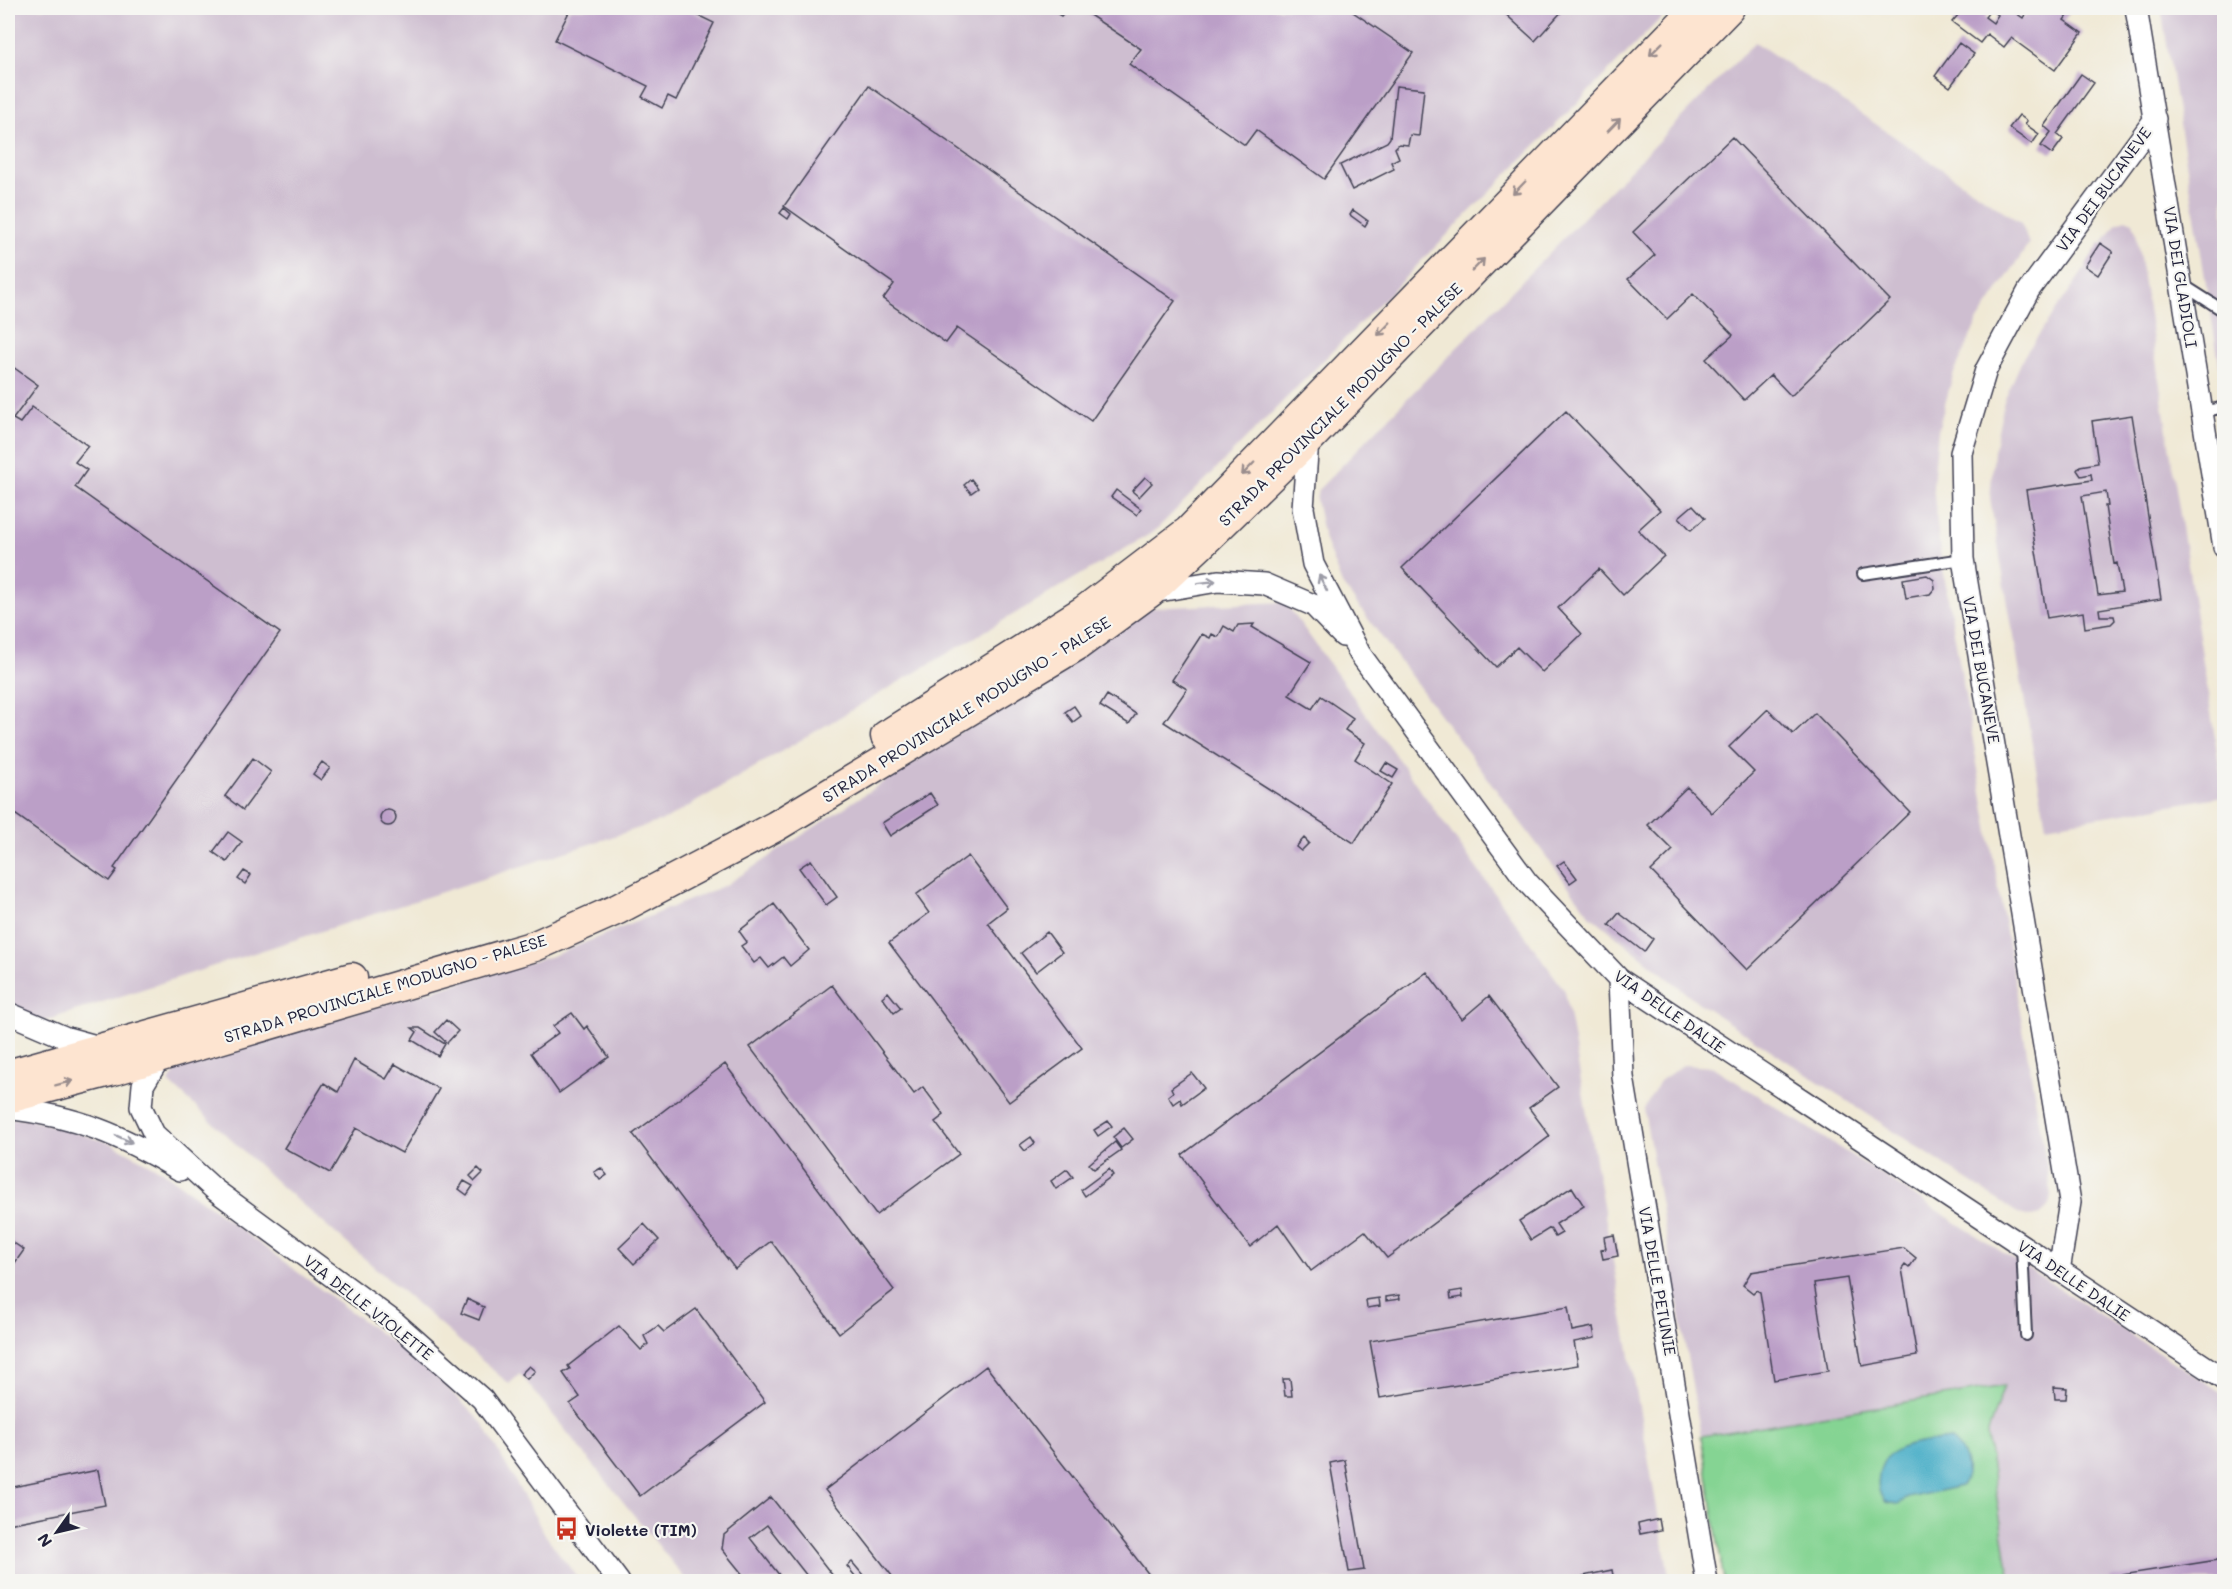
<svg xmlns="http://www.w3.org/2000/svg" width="2232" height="1589" font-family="Mali,sans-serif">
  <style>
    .industrial { fill: #cebed0 }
    .green { fill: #85d493; stroke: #547b67; stroke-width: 1.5 }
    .water { fill: #48aec7; stroke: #356881; stroke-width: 1.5 }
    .building { fill: #bb9fc7; fill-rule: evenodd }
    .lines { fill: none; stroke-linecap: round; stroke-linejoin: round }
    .lane-casing { stroke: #414052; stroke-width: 14 }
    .street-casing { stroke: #414052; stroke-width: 24 }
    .secondary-casing { stroke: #414052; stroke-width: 33 }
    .lane { stroke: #fff; stroke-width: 10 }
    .street { stroke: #fff; stroke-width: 21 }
    .secondary { stroke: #fde4d0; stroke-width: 30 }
    .oneway { stroke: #9a8d8d }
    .oneway2 { stroke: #9c9ca7 }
    .labels { text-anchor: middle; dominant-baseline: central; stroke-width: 4.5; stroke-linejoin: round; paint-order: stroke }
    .street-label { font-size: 16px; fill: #22223b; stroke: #f6f6f2 }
    .poi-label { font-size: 16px; font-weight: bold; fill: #22223b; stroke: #f6f6f2; text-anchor: start }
  </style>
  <rect width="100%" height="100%" fill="#f6f6f2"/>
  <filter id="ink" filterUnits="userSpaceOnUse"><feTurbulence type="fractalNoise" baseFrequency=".0167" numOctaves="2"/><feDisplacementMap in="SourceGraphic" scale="12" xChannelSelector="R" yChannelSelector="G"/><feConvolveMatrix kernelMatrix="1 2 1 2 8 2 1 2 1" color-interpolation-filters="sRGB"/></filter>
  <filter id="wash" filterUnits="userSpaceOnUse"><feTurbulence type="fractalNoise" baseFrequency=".008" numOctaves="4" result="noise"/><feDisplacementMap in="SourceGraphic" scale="24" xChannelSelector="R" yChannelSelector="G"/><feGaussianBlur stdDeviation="1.35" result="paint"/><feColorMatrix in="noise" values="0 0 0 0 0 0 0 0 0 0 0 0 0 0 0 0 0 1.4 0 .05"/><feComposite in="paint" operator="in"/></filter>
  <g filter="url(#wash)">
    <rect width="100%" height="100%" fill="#f0e9d5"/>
    <path class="industrial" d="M8,8H1671L1155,531L667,819L38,1023L8,1002Z
      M2161,8H2224V394Z
      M1755,42L2021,223L2029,244L1977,322L1953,375L1938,430L1933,486L1940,551L2052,1196L2048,1207L2040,1215L2031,1217L2019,1214L1699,1003L1590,915L1342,584L1324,538L1316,500L1318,490Z
      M2125,219L2133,222L2136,232L2224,796L2046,826L1990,499L1994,451L2004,401L2024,356L2116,224Z
      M1285,602L1565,991L1670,1581H687L520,1374L509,1384L282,1187L169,1082L181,1063L552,956L726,885L1149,608Z
      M1683,1065L1713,1067L2224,1394V1581H2010L1987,1435L2003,1386L1701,1436L1644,1109L1660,1081Z
      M26,1118L111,1143L164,1172L434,1374L483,1424L546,1536L580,1581H8V1119Z"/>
    <path class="green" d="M2004,1386L1987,1435L2010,1581H1724L1701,1436Z"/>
    <path class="water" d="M1950,1439C1965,1450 1972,1470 1961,1486L1908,1498L1898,1504L1885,1502C1879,1494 1877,1487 1879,1476C1883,1442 1922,1443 1950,1439Z"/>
    <g id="blocks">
      <path class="building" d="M571,8H683L714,23L676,100L668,96L662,108L642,97L648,86L555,40Z
        M1048,8H1068L1061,16Z
        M1079,8H1347L1413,53L1324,179L1256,130L1245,145L1129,64L1141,49Z
        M1499,8H1565L1535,41Z
        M1950,8H2020L2016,13L2023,18L2028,10L2024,8H2073L2064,20L2082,33L2055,70L2011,38L2004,47L1987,34L1980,43L1952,22L1959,14ZM1991,9L1998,15L1993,23L1985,17Z
        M1959,43L1974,54L1950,87L1935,76Z
        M2081,74L2094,83L2057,134L2063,139L2052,154L2041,146L2051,132L2044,126Z
        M869,86L1175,301L1091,421L957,328L946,343L883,299L894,284L784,206Z
        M1396,86L1424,89L1419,136L1410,135L1408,145L1399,144L1395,148L1399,158L1391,162L1394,169L1352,190L1340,165L1387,142L1390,138Z
        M2019,115L2027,121L2025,124L2039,134L2032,144L2009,128Z
        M1732,137L1890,300L1791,396L1771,375L1744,400L1706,359L1733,335L1693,294L1667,319L1628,279L1655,255L1633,232Z
        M784,208L791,214L788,219L780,213Z
        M1353,210L1368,221L1365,226L1350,215Z
        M2100,243L2113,252L2098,275L2085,266Z
        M13,367L38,385L13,419L20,423L32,407L88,446L75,462L87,470L75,487L280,633L114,868L117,870L109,881L8,809V375Z
        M1566,411L1660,510L1638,530L1664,556L1623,595L1599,569L1558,608L1582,634L1542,672L1517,647L1496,667L1402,568Z
        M2132,415L2161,599L2099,609L2100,616H2114L2115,620L2111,624L2085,628L2083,612L2047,618L2026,490L2092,480L2091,474L2081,476L2077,470L2080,466L2098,463L2092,421ZM2106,492L2108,506H2105L2114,564L2117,563L2122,592L2098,595L2082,496Z
        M1145,477L1152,483L1139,497L1132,491Z
        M971,479L978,488L971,493L964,485Z
        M1116,490L1141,509L1137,515L1111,497Z
        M1693,505L1705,518L1691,530L1679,517Z
        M1927,575L1934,580L1935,588L1930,594L1906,598L1903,579Z
        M1254,624L1252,627L1311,662L1289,695L1312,709L1321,696L1353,718L1345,730L1365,743L1355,759L1392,784L1354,843L1164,722L1187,689L1172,680L1202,634L1210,638L1212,634L1218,637L1224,626L1234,632L1238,625Z
        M1107,695L1136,714L1129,724L1100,706Z
        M1074,706L1081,716L1073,722L1065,712Z
        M1768,709L1793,734L1815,713L1910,812L1747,970L1651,871L1673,850L1648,825L1687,787L1712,813L1754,772L1729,747Z
        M253,758L271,772L243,810L225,796Z
        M322,762L330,768L321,780L313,774Z
        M1386,763L1398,770L1393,778L1381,771Z
        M930,793L938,805L890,836L882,823Z
        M380 818a8 8 0 1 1 16 0a8 8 0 1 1-16 0Z
        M228,832L242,842L227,862L213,852Z
        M1304,838L1309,843L1301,851L1296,847Z
        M968,856L1007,908L988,923L1082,1048L1009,1102L889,943L929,913L916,895Z
        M811,860L837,897L826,905L799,868Z
        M1564,861L1577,878L1570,883L1557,866Z
        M244,871L251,875L245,884L238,879Z
        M774,904L809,950L790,966L783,957L769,968L761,958L754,963L741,946L747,942L739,931Z
        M1619,913L1653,939L1644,952L1609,925Z
        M1047,932L1062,952L1036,972L1021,953Z
        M1427,972L1462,1019L1489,996L1558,1087L1529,1108L1550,1136L1387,1258L1365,1231L1311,1271L1278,1224L1250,1247L1182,1155Z
        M832,985L914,1094L923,1087L944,1115L935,1122L959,1154L876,1215L750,1047Z
        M888,992L901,1008L894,1013L882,997Z
        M572,1013L584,1029L587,1026L609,1057L559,1093L531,1053L558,1033L553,1026Z
        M446,1020L458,1031L447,1043L435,1032Z
        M412,1028H420L445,1044L438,1056L412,1040L417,1032Z
        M354,1060L386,1079L395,1064L439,1089L402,1153L356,1128L330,1173L284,1148L324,1083L338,1092Z
        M725,1064L894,1290L839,1333L771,1241L735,1269L633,1134Z
        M1192,1073L1204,1088L1182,1104L1180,1099L1173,1104L1168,1096L1173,1092L1171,1088Z
        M1108,1121L1112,1126L1098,1136L1094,1130Z
        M1124,1128L1133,1139L1121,1148L1113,1137Z
        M1031,1137L1035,1143L1025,1151L1020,1145Z
        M1115,1142L1121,1150L1094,1169L1089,1164Z
        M478,1168L483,1173L475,1181L470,1176Z
        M601,1168L607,1175L600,1180L594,1172Z
        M1067,1169L1073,1177L1056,1189L1051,1181Z
        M1109,1169L1113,1175L1085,1196L1081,1190Z
        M464,1181L473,1186L467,1195L459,1189Z
        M1572,1187L1584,1206L1556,1224L1562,1233L1555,1237L1550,1228L1531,1240L1519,1221Z
        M644,1224L659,1240L634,1264L619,1248Z
        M1614,1235L1618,1256L1603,1259L1601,1250L1606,1249L1604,1237Z
        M8,1239L24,1250L12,1267L8,1264Z
        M1904,1248L1916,1258L1909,1268L1905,1265L1902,1269L1917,1356L1862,1366L1847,1278L1814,1283L1828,1371L1774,1380L1760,1292L1756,1290L1753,1293L1743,1285L1751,1272Z
        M1462,1290L1463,1297L1451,1299L1450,1292Z
        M1399,1295L1400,1299L1386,1301V1297Z
        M1379,1298L1380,1306L1367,1308L1366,1300Z
        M467,1299L484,1307L479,1320L461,1313Z
        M1568,1307L1572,1331L1593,1327L1595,1338L1574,1342L1578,1365L1380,1398L1370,1341Z
        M696,1309L765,1402L640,1496L570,1404L580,1397L563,1373L570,1369L568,1366L619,1326L641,1350L648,1344L644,1336L658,1326L664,1332Z
        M529,1366L535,1371L527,1379L521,1374Z
        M986,1366L1154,1581H896L825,1490Z
        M1283,1379H1290L1292,1396H1285Z
        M2054,1387L2067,1388L2066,1399H2055Z
        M1345,1460L1364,1570L1349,1572L1330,1463Z
        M98,1470L105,1505L8,1524V1488Z
        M771,1497L837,1581H811L767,1525L750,1538L784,1581H748L722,1549L724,1535Z
        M1659,1519L1661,1530L1640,1534L1638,1524Z
        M2224,1559V1581H2110L2109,1577Z
        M852,1562L868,1581H859L847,1566Z
        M1612,1570L1614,1581H1583V1576Z"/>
    </g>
  </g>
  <g filter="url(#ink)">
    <use href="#blocks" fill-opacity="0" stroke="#414052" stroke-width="1.5"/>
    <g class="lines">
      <defs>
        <path id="lane" d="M2183,285L2224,311
          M2203,412L2224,407
          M1863,574L1963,559
          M2022,1246L2026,1335"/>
        <path id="street" d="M2136,8L2224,547
          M1308,440L1303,508L1313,564L1360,654L1527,882L1619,979L2224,1379
          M1153,592L1218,581L1264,584L1313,605L1343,636
          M1619,979L1623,1077L1707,1582
          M8,1013L64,1037L100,1047
          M161,1055L143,1085L141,1107L154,1134L215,1190L397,1324L482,1399L619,1582
          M8,1108C78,1117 119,1134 180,1170
          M2059,1271L2070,1202L1963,559L1961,453L1986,370L2029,290L2155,119"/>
        <path id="secondary" d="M886,736L1084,611L1189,531L1697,8
          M8,1075L352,978
          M8,1098L110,1071L535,946L618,909L776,826L1079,644L1150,592L1199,546L1308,440L1729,8"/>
      </defs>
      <use href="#lane" class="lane-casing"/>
      <use href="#street" class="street-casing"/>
      <use href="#secondary" class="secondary-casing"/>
      <use href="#lane" class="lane"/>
      <use href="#street" class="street"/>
      <use href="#secondary" class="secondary"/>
    </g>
    <defs><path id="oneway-shaft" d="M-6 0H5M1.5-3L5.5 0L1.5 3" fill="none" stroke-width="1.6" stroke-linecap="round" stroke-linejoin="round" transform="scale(1.5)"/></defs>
    <g class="oneway">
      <use href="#oneway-shaft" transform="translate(1656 49) rotate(135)"/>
      <use href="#oneway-shaft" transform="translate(1614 125) rotate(-46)"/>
      <use href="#oneway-shaft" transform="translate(1519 188) rotate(134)"/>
      <use href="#oneway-shaft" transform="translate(1478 265) rotate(-46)"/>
      <use href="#oneway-shaft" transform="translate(1384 329) rotate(134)"/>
      <use href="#oneway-shaft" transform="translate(1248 469) rotate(134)"/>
      <use href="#oneway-shaft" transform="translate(64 1083) rotate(-15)"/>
    </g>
    <g class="oneway2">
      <use href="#oneway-shaft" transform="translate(1207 582) rotate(-7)"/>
      <use href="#oneway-shaft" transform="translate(1323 583) rotate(-117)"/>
      <use href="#oneway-shaft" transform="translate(124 1139) rotate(24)"/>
    </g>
  </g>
  <defs>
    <symbol id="bus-bare" viewBox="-9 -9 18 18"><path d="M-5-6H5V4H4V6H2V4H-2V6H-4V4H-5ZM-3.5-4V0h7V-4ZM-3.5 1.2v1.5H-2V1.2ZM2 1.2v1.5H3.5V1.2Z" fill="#c8321e" stroke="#f6f6f2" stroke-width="2.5" paint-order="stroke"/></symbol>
  </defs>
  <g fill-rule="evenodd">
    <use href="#bus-bare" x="550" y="1512" width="33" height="33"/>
  </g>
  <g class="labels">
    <g class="street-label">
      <text transform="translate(2103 189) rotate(-54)">VIA DEI BUCANEVE</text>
      <text transform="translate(2181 277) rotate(81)">VIA DEI GLADIOLI</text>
      <text transform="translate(1340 404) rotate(-45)">STRADA PROVINCIALE MODUGNO - PALESE</text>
      <text transform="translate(1982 670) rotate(80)">VIA DEI BUCANEVE</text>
      <text transform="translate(966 709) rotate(-32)">STRADA PROVINCIALE MODUGNO - PALESE</text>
      <text transform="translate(385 988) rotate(-17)">STRADA PROVINCIALE MODUGNO - PALESE</text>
      <text transform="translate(1670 1011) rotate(35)">VIA DELLE DALIE</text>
      <text transform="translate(2074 1280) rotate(34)">VIA DELLE DALIE</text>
      <text transform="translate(1658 1281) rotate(80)">VIA DELLE PETUNIE</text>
      <text transform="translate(369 1307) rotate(38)">VIA DELLE VIOLETTE</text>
    </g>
    <g class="poi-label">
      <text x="585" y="1529">Violette (TIM)</text>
    </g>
  </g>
  <rect width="2232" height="1589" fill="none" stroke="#f6f6f2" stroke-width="30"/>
  <g transform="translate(57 1532) rotate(236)" stroke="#f6f6f2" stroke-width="4.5" paint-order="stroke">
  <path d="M0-4.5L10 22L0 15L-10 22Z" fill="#22223b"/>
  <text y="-9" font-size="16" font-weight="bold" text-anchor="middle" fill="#22223b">N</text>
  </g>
</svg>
